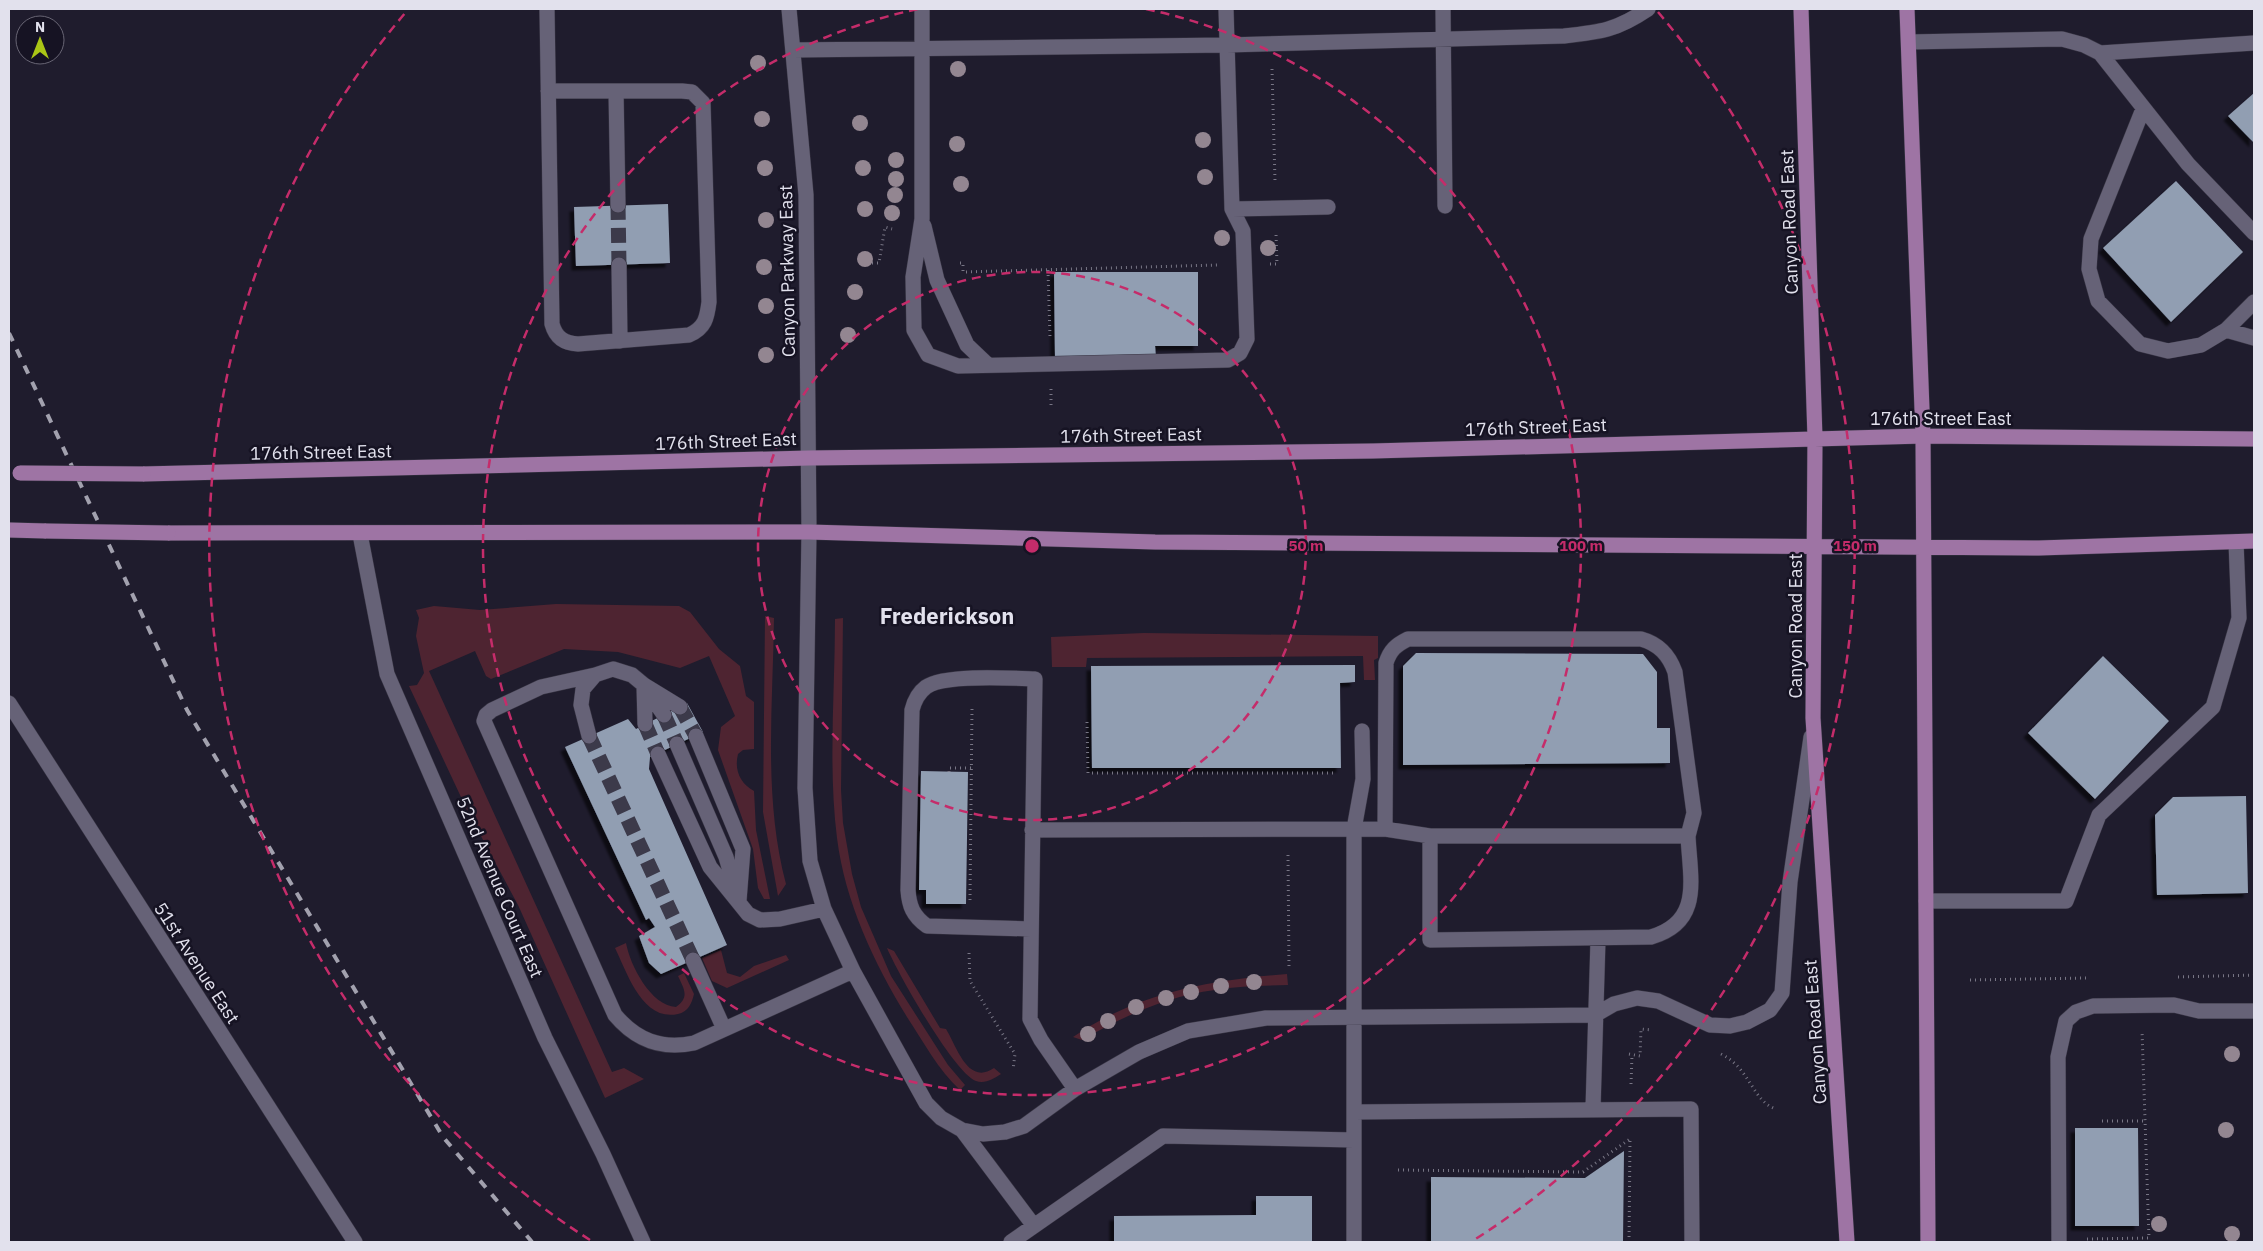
<svg xmlns="http://www.w3.org/2000/svg" width="2263" height="1251" font-family="'IBM Plex Sans',sans-serif">
  <style>
    .green { fill: #4e2431 }
    .building { fill: #919eb2; filter: url(#shadow) }
    .lines { fill: none; stroke-linecap: round; stroke-linejoin: round }
    .minor-tunnel { stroke: #3c3a4a; stroke-width: 15; stroke-dasharray: 15 8; stroke-linecap: butt }
    .minor-casing { stroke: #393645; stroke-width: 16 }
    .major-casing { stroke: #393645; stroke-width: 16 }
    .path { stroke: #787685; stroke-width: 3; stroke-dasharray: 1 4; stroke-linecap: butt }
    .minor { stroke: #666277; stroke-width: 15 }
    .major { stroke: #9e74a4; stroke-width: 15 }
    .rail { stroke: #a2a1ae; stroke-width: 4; stroke-dasharray: 9 9; stroke-linecap: butt }
    .major-bridge-casing { stroke: #393645; stroke-width: 16; stroke-linecap: butt }
    .major-bridge { stroke: #9e74a4; stroke-width: 15 }
    .tree { fill: #938691 }
    .ring { fill: none; stroke: #c52c6a; stroke-width: 2.5; stroke-dasharray: 9 6 }
    .labels { text-anchor: middle; dominant-baseline: central; stroke-width: 5; stroke-linejoin: round; paint-order: stroke }
    .street-label { font-size: 18px; fill: #e2e1ed; stroke: #161323 }
    .district-label { font-size: 22px; font-weight: bold; fill: #e2e1ed; stroke: #161323 }
    .centre { fill: #c52c6a; stroke: #161323; stroke-width: 2.5 }
    .ring-label { font-size: 15px; text-anchor: middle; font-weight: bold; fill: #c52c6a; stroke: #161323; stroke-width: 5; stroke-linejoin: round; paint-order: stroke }
  </style>
  <defs>
    <filter id="shadow"><feDropShadow dx="-4.5" dy="4.5" stdDeviation="1" flood-color="#0009"/></filter>
  </defs>
  <rect width="100%" height="100%" fill="#1f1c2d"/>
  <path class="green" d="M556,604L679,606L690,612L719,649L740,666L746,696L754,702V749L743,750L738,754C734,770 740,783 754,791L756,830L770,899H764L758,888L753,849L718,750L721,727L735,716L709,656L680,668L618,652L564,649L491,679L486,676L475,651L429,671L612,1072L624,1068L644,1079L605,1098L518,905L468,812L409,686L417,685L424,673L416,636L419,618L416,610L434,606L480,610Z
    M765,616L774,618C773,706 763,797 786,884L778,896L763,812Z
    M843,618L841,790L843,823L852,874L861,907L891,976L948,1065L965,1085L960,1090C938,1070 923,1041 907,1017C874,963 845,902 837,838C828,766 835,691 835,619Z
    M1144,633L1378,636V658L1374,660L1375,680H1364L1363,656L1087,658L1086,667H1052L1051,637Z
    M626,943C630,965 651,1006 676,1007C690,997 684,989 678,976L684,973L694,994C692,1003 688,1012 678,1014C642,1022 627,972 615,948Z
    M887,948L894,951L940,1028L946,1029C957,1047 968,1086 994,1068L1001,1074C993,1079 985,1084 976,1081C954,1073 897,972 887,948Z
    M721,950L727,973L740,977L754,966L786,955L789,960L727,988L712,981L702,958Z
    M1287,974L1288,985C1263,986 1239,986 1215,990C1167,996 1124,1016 1082,1040L1073,1037C1137,993 1210,980 1287,974Z"/>
  <path class="building" d="M2254,93V143L2228,116Z
    M2176,181L2243,252L2171,322L2103,248Z
    M668,204L670,263L576,266L574,207Z
    M1054,272H1198V346H1155L1156,356L1055,357Z
    M1416,653L1643,654L1657,672V728H1670V763L1403,765V666Z
    M2103,656L2169,721L2095,799L2028,733Z
    M1355,665V682L1340,683L1341,768H1092L1091,666Z
    M687,703L703,732L650,757L649,769L727,945L661,974L649,963L639,936L655,927L649,918L646,920L565,747L628,719L636,729Z
    M921,771L968,772L966,904H926V890H919Z
    M2246,796L2248,893L2157,895L2155,815L2173,797Z
    M2075,1128H2138L2139,1226H2075Z
    M1624,1151L1623,1242H1431V1177L1585,1178Z
    M1256,1196H1312V1242H1114V1216L1256,1215Z"/>
  <g class="lines">
    <path class="minor-tunnel" d="M618,205L619,265
      M680,707L696,736
      M664,715L677,744
      M645,724L658,754
      M589,736L693,960"/>
    <defs>
      <path id="minor" d="M547,9L552,324C556,338 564,343 578,344L689,335C705,328 707,318 709,302L703,103L692,92L682,91H548
        M789,9L806,195L809,532L805,788L810,861L824,909L853,971L926,1103L941,1118L962,1130L983,1134L1005,1132L1024,1126L1075,1089L1139,1052L1188,1031L1266,1018L1595,1015L1614,1004L1637,998L1658,1001L1710,1025L1730,1026L1747,1022L1770,1010L1782,993L1790,882L1811,737
        M922,9V219L913,277L914,330L928,355L958,366L1228,360L1240,353L1247,339L1243,231L1232,209L1226,9
        M1443,9L1445,206
        M1909,42L2062,39L2084,45L2100,53L2188,164L2254,233
        M793,50L1227,45L1564,36C1601,32 1617,30 1648,9
        M2100,53L2254,43
        M616,91L618,205
        M2143,109L2091,239L2089,269L2098,301L2140,344L2168,351L2201,345L2226,330L2254,302
        M1232,209L1328,207
        M924,226L937,280L967,345L988,365
        M619,265L620,341
        M2226,330L2254,338
        M360,534L387,674L545,1038L603,1154L643,1242
        M595,675L541,687L492,710L486,715L484,721L615,1015C636,1040 661,1050 694,1043L853,971
        M644,685L645,724
        M646,689L664,715
        M9,703L355,1242
        M589,736L581,705L583,689L595,675L613,669L632,675L644,685L680,707
        M696,736L743,849L739,901
        M677,744L726,857L736,892
        M658,754L710,867L748,914L760,920L780,919L824,909
        M1385,829L1386,663C1390,650 1396,645 1408,639H1641C1659,644 1669,655 1675,672L1694,813L1688,836
        M1032,830L1385,829L1430,836H1688C1690,879 1703,922 1651,937L1430,940V836
        M1926,901H2066L2099,815L2213,707L2239,618L2236,542
        M1031,929L927,926C913,916 909,906 908,890L912,710C914,702 918,693 926,687C944,674 1010,678 1035,679L1030,1019L1041,1040L1075,1089
        M693,960L724,1029
        M1593,1109L1598,940
        M1354,1112L1691,1109L1692,1242
        M962,1130L1034,1226
        M1011,1242L1163,1136L1354,1140
        M1354,1242V829L1363,779L1362,731
        M2059,1242L2058,1057L2066,1021L2076,1012L2093,1006L2174,1005L2199,1011H2254"/>
      <path id="major" d="M1801,9L1815,438L1813,718L1847,1242
        M1907,9L1923,436L1928,1242
        M143,474L809,458L1373,451L1923,436L2254,439
        M9,530L46,531
        M168,533L809,532L1155,542L2039,548L2254,541"/>
    </defs>
    <use href="#minor" class="minor-casing"/>
    <use href="#major" class="major-casing"/>
    <path class="path" d="M1272,69L1275,181
      M872,263H879L885,227L892,229
      M960,263H963V272L1217,265
      M1270,264H1277L1276,234
      M1048,270L1050,337
      M1051,389V405
      M1087,722L1088,773H1336
      M949,772V768H971
      M1288,855L1289,969
      M970,900L972,708
      M969,953L970,981L1015,1054L1013,1070
      M2178,977L2254,975
      M1970,980L2087,978
      M1629,1054L1640,1056L1641,1029L1652,1030
      M1721,1054C1751,1069 1752,1101 1776,1109
      M1631,1084L1632,1055
      M2102,1121H2146
      M1398,1170L1583,1172L1630,1139
      M2087,1239L2149,1238L2142,1031
      M1629,1242L1630,1140"/>
    <use href="#minor" class="minor"/>
    <use href="#major" class="major"/>
    <path class="rail" d="M9,333L187,710L443,1137L532,1242"/>
    <defs>
      <path id="major-bridge" d="M20,473L143,474
        M46,531L168,533"/>
    </defs>
    <use href="#major-bridge" class="major-bridge-casing"/>
    <use href="#major-bridge" class="major-bridge"/>
  </g>
  <g class="tree">
    <circle cx="758" cy="63" r="8"/>
    <circle cx="958" cy="69" r="8"/>
    <circle cx="762" cy="119" r="8"/>
    <circle cx="860" cy="123" r="8"/>
    <circle cx="1203" cy="140" r="8"/>
    <circle cx="957" cy="144" r="8"/>
    <circle cx="896" cy="160" r="8"/>
    <circle cx="765" cy="168" r="8"/>
    <circle cx="863" cy="168" r="8"/>
    <circle cx="1205" cy="177" r="8"/>
    <circle cx="896" cy="179" r="8"/>
    <circle cx="961" cy="184" r="8"/>
    <circle cx="895" cy="195" r="8"/>
    <circle cx="865" cy="209" r="8"/>
    <circle cx="892" cy="213" r="8"/>
    <circle cx="766" cy="220" r="8"/>
    <circle cx="1222" cy="238" r="8"/>
    <circle cx="1268" cy="248" r="8"/>
    <circle cx="865" cy="259" r="8"/>
    <circle cx="764" cy="267" r="8"/>
    <circle cx="855" cy="292" r="8"/>
    <circle cx="766" cy="306" r="8"/>
    <circle cx="848" cy="335" r="8"/>
    <circle cx="766" cy="355" r="8"/>
    <circle cx="1254" cy="982" r="8"/>
    <circle cx="1221" cy="986" r="8"/>
    <circle cx="1191" cy="992" r="8"/>
    <circle cx="1166" cy="998" r="8"/>
    <circle cx="1136" cy="1007" r="8"/>
    <circle cx="1108" cy="1021" r="8"/>
    <circle cx="1088" cy="1034" r="8"/>
    <circle cx="2232" cy="1054" r="8"/>
    <circle cx="2226" cy="1130" r="8"/>
    <circle cx="2159" cy="1224" r="8"/>
    <circle cx="2232" cy="1234" r="8"/>
  </g>
  <g class="ring">
    <circle cx="1032" cy="546" r="274"/>
    <path d="M1146 9A549 549 0 1 1 918 9"/>
    <path d="M590 1240A823 823 0 0 1 406 12M1658 12A823 823 0 0 1 1474 1240"/>
  </g>
  <g class="labels">
    <g class="street-label">
      <text transform="translate(1789 222) rotate(-92)">Canyon Road East</text>
      <text transform="translate(787 271) rotate(-91)">Canyon Parkway East</text>
      <text x="1941" y="418">176th Street East</text>
      <text transform="translate(1536 427) rotate(-2)">176th Street East</text>
      <text transform="translate(1131 435) rotate(-1)">176th Street East</text>
      <text transform="translate(726 441) rotate(-2)">176th Street East</text>
      <text transform="translate(321 452) rotate(-1)">176th Street East</text>
      <text transform="translate(1795 626) rotate(-90)">Canyon Road East</text>
      <text transform="translate(500 887) rotate(67)">52nd Avenue Court East</text>
      <text transform="translate(197 963) rotate(57)">51st Avenue East</text>
      <text transform="translate(1815 1032) rotate(-94)">Canyon Road East</text>
    </g>
    <g class="district-label">
      <text x="947" y="615">Frederickson</text>
    </g>
  </g>
  <circle cx="1032" cy="546" r="8" class="centre"/>
  <g class="ring-label">
    <text x="1306" y="551">50 m</text>
    <text x="1581" y="551">100 m</text>
    <text x="1855" y="551">150 m</text>
  </g>
  <rect width="2263" height="1251" fill="none" stroke="#e2e1ed" stroke-width="20"/>
  <g transform="translate(40 40)"><circle r="24" fill="#161323" stroke="#686574"/>
  <path d="M0-4L9 19L0 12L-9 19Z" fill="#abc616"/>
  <text y="-8" font-size="14" font-weight="bold" text-anchor="middle" fill="#e2e1ed">N</text>
  </g>
</svg>
